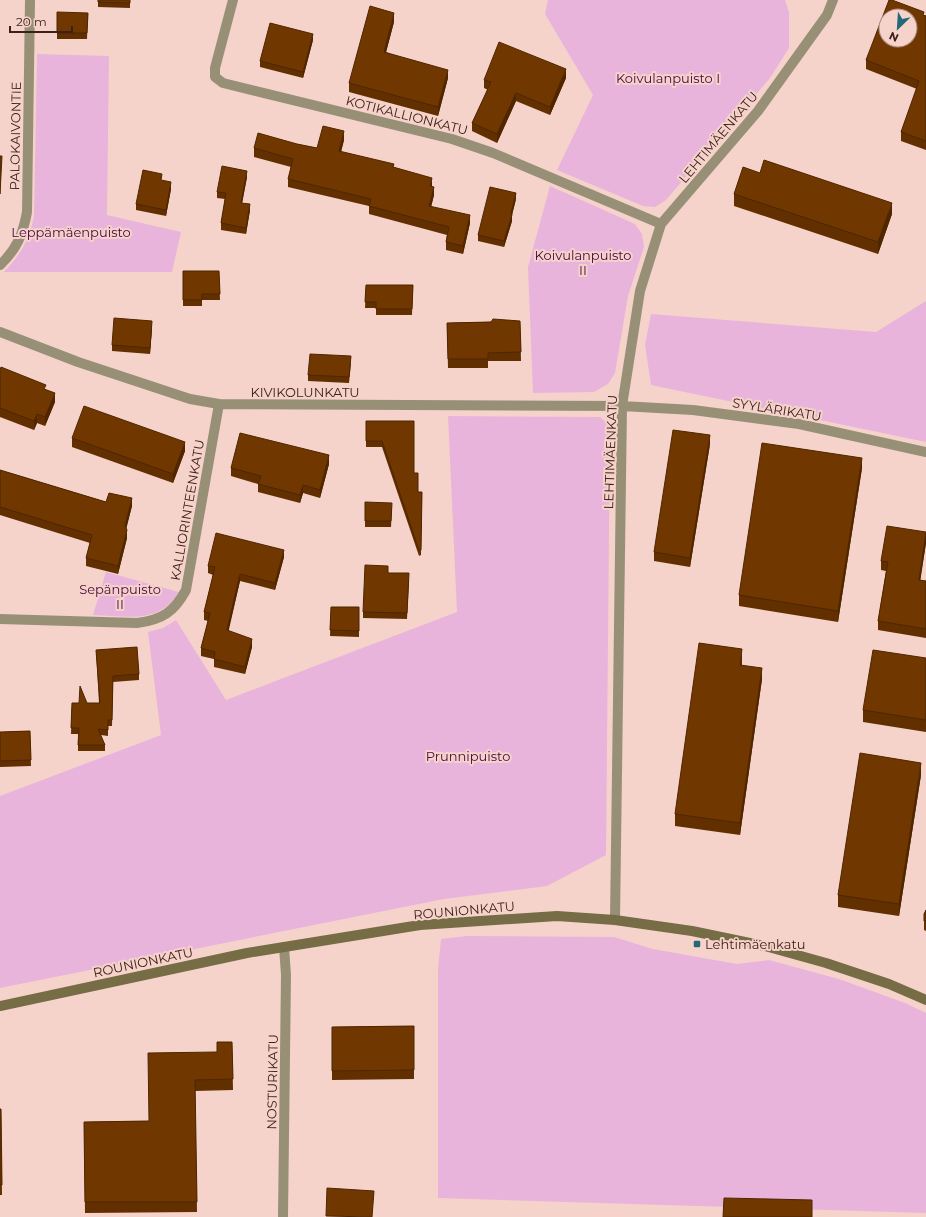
<svg xmlns="http://www.w3.org/2000/svg" width="926" height="1217" font-family="Montserrat,sans-serif">
  <style>
    .green { fill: #e9b4db }
    .lines { fill: none; stroke-linecap: round; stroke-linejoin: round }
    .street { stroke: #979077; stroke-width: 10 }
    .secondary { stroke: #766c45; stroke-width: 10 }
    .wall { fill: #612f00 }
    .shaded-wall { fill: #4f2600 }
    .building { fill: #713700; stroke: #4f2600; fill-rule: evenodd }
    .poi-dot { fill: #226878; stroke: #f5d3ca; stroke-width: 1.5 }
    .labels { text-anchor: middle; dominant-baseline: central; stroke-width: 4; stroke-linejoin: round; paint-order: stroke }
    .park-label { font-size: 13px; fill: #48073e; stroke: #f5d3ca }
    .street-label { font-size: 13px; fill: #3f2018; stroke: #f5d3ca }
    .poi-label { font-size: 13px; fill: #3f2018; stroke: #f5d3ca; text-anchor: start }
  </style>
  <rect width="100%" height="100%" fill="#f5d3ca"/>
  <path class="green" d="M548,0H785L789,12V48L770,78L666,200L655,207L643,206L557,170L593,95L545,14Z
    M37,54L109,56L107,215L181,232L172,272H4C21,254 28,242 34,217Z
    M550,186L635,224L642,234L644,247L628,296L615,373L608,384L594,392L533,393L528,267Z
    M926,301V442L651,385L645,345L651,314L876,332Z
    M448,416L600,417L610,426L606,855L547,886L444,899L0,988V796L161,735L148,632L163,628L176,620L226,700L457,612Z
    M106,572L179,592C159,625 126,616 93,615Z
    M467,936L614,937L653,949L737,964L769,960L839,979L905,1003L926,1013V1213L438,1198V969L441,939Z"/>
  <g class="lines">
    <path class="street" d="M233,0L215,68V77L223,83L452,139L493,153L661,224
      M0,265C17,249 23,234 27,212L30,0
      M0,332L78,362L190,399L219,404L622,406L693,410L799,424L926,452
      M0,619L137,623C162,620 174,612 186,590L219,404
      M615,920L622,406L640,291L661,224L758,111L827,15L833,0
      M283,1217L286,975L284,947"/>
    <path class="secondary" d="M0,1006L247,953L420,925L557,916L615,920L692,931L765,946L826,963L889,984L926,1000"/>
  </g>
  <path class="wall" d="M98,0H130V8L98,7Z
    M88,13L87,39H57V33Z
    M924,15L926,16V150L901,141V132L917,89L866,69V60Z
    M394,22L386,52L448,78L438,116L349,92V83Z
    M313,40L303,78L260,67V61Z
    M566,78L550,115L516,101L497,143L472,131V123L488,90L484,88V80Z
    M344,140L341,152L394,167L432,187L434,195L431,207L470,223L463,254L446,250V242L447,235L369,214V206L288,187V179L291,167L254,157V148L297,144L317,148Z
    M760,173L892,214L878,254L734,206V194Z
    M247,177L242,203L250,210L246,234L221,230V223L225,199L217,198V192Z
    M162,181L171,189L166,216L136,210V204Z
    M516,199L512,215V221L504,247L478,241V235Z
    M183,271H219L220,300H202V306H183Z
    M366,285H413L412,315H376V308H365Z
    M520,321L521,361H488V368H448L447,323Z
    M152,327L150,354L112,351V345Z
    M351,363L349,383L308,381V375Z
    M0,370L46,390L55,402L45,426L37,423L34,430L0,417Z
    M366,421L414,473L418,492H422L421,555L419,556L382,447H366Z
    M72,438L185,451L173,483L72,447Z
    M710,444L690,567L654,561V552Z
    M329,464L320,498L303,493L300,503L258,492V484L231,476V468Z
    M862,468L838,622L739,606V595Z
    M0,470L106,502L132,506L126,528L127,538L118,574L86,566V558L90,543L0,515Z
    M365,502L392,508L391,527H365Z
    M926,532V543L920,580L926,581V638L878,630V621L886,571L881,570V561Z
    M284,557L275,590L240,581L228,631L252,647L245,674L214,667V659L201,656V648L208,621L204,620V612L213,575L208,573V566Z
    M388,573L409,580L407,619L363,618V612Z
    M331,607H359V637L330,636Z
    M96,650L139,674V680L113,682L112,726H108V736L101,735L105,745V751H78V734H71L72,703H99Z
    M926,658V732L863,722V710Z
    M742,661V665L762,679L740,835L675,826V814Z
    M30,731L31,766L0,767V732Z
    M921,775L899,916L838,907V895Z
    M926,910V931L924,930V914Z
    M414,1026V1079L332,1080V1027Z
    M232,1042L233,1090L195,1091L197,1212L85,1213L84,1122L149,1121L217,1052Z
    M0,1109H1L2,1195H0Z"/>
  <path class="shaded-wall" d="M394,13V22L384,60V52Z
    M313,34V40L303,78V72Z
    M566,69V78L550,115V107Z
    M448,70V78L438,116V107Z
    M516,93V101L497,143V134Z
    M344,131V140L339,159V151Z
    M247,171V177L241,209V203Z
    M432,178V186L430,194V186Z
    M171,182V189L166,216V210Z
    M434,187V195L429,215V206Z
    M516,193V199L511,219V213Z
    M892,203V214L878,254V242Z
    M250,204V210L246,234V228Z
    M470,215V223L463,254V246Z
    M512,215V221L504,247V241Z
    M152,321V327L150,354V348Z
    M55,393V402L45,426V417Z
    M37,414V423L34,430V421Z
    M710,435V444L690,567V558Z
    M185,442V451L173,483V474Z
    M329,455V464L320,498V490Z
    M862,458V468L838,622V611Z
    M303,485V493L300,503V495Z
    M132,498V506L125,534V526Z
    M127,530V538L118,574V566Z
    M926,535V543L919,589V580Z
    M284,550V557L275,590V583Z
    M240,574V581L227,638V630Z
    M252,639V647L245,674V667Z
    M742,649V661L740,676V665Z
    M762,668V679L740,835V823Z
    M921,763V775L899,916V904Z"/>
  <path class="building" d="M98,0H130V3L98,2Z
    M889,0H892L924,12L923,15L926,16V141L901,132L919,81L866,60ZM886,16H910V40H886Z
    M370,6L394,13L384,52L448,70L438,107L349,83Z
    M57,12L88,13L87,33H57Z
    M270,23L313,34L303,72L260,61Z
    M499,42L566,69L550,107L516,93L497,134L472,123L491,82L484,80Z
    M323,126L344,131L339,151L394,164L393,167L432,178L430,186L434,187L429,206L470,215L463,246L446,242L449,227L369,206L371,199L288,179L293,159L254,148L258,133L297,144L317,148Z
    M0,156H2L0,194Z
    M764,160L892,203L878,242L734,194L743,167L760,173Z
    M222,166L247,171L241,203L250,204L246,228L221,223L226,193L217,192Z
    M143,170L162,174L161,180L171,182L166,210L136,204Z
    M490,187L516,193L511,213L512,215L504,241L478,235Z
    M183,271H219L220,294H202V300H183Z
    M366,285H413L412,309H376V302H365Z
    M114,318L152,321L150,348L112,345Z
    M493,319L520,321L521,352L488,353V359H448L447,323L491,322Z
    M310,354L351,356L349,377L308,375Z
    M1,367L46,385L44,389L55,393L45,417L37,414L34,421L0,408V370Z
    M84,406L185,442L173,474L72,438Z
    M366,421H414V473H418V492H422L421,550H419L382,441H366Z
    M673,430L710,435L690,558L654,552Z
    M240,433L329,455L320,490L303,485L300,495L258,484L261,476L231,468Z
    M762,443L862,458L838,611L739,595Z
    M0,470L106,502L109,493L132,498L125,526L127,530L118,566L86,558L92,535L0,507Z
    M365,502L392,503L391,521H365Z
    M887,526L926,532L919,580L926,581V629L878,621L888,562L881,561Z
    M216,533L284,550L275,583L240,574L227,630L252,639L245,667L214,659L215,652L201,648L210,613L204,612L215,567L208,566Z
    M365,565L388,566V573H409L407,613L363,612Z
    M331,607H359V631L330,630Z
    M699,643L742,649L740,665L762,668L740,823L675,814Z
    M137,647L139,674L113,676L112,720H108V730L98,729L105,745H78L79,728H71L72,703H79L80,686L87,703H100L96,650Z
    M873,650L926,658V720L863,710Z
    M30,731L31,760L0,761V732Z
    M860,753L921,763L899,904L838,895Z
    M926,910V922L924,921V914Z
    M414,1026V1070L332,1071V1027Z
    M217,1042H232L233,1079L195,1080L197,1202H85L84,1122L149,1121L148,1053L217,1052Z
    M0,1109H1L2,1185H0Z
    M327,1188L374,1191L372,1217L326,1216Z
    M724,1198L812,1200V1217H723Z"/>
  <rect class="poi-dot" x="693" y="940" width="8" height="8" rx="2"/>
  <g class="labels">
    <g class="park-label">
      <text x="668" y="78">Koivulanpuisto I</text>
      <text x="71" y="232">Leppämäenpuisto</text>
      <text x="583" y="255">Koivulanpuisto<tspan x="583" dy="15">II</tspan></text>
      <text x="120" y="589">Sepänpuisto<tspan x="120" dy="15">II</tspan></text>
      <text x="468" y="756">Prunnipuisto</text>
    </g>
    <g class="street-label">
      <text transform="translate(407 115) rotate(14)">KOTIKALLIONKATU</text>
      <text transform="translate(15 136) rotate(-89)">PALOKAIVONTIE</text>
      <text transform="translate(718 137) rotate(-50)">LEHTIMÄENKATU</text>
      <text x="305" y="392">KIVIKOLUNKATU</text>
      <text transform="translate(777 409) rotate(9)">SYYLÄRIKATU</text>
      <text transform="translate(610 452) rotate(-88)">LEHTIMÄENKATU</text>
      <text transform="translate(187 510) rotate(-80)">KALLIORINTEENKATU</text>
      <text transform="translate(464 910) rotate(-5)">ROUNIONKATU</text>
      <text transform="translate(143 962) rotate(-12)">ROUNIONKATU</text>
      <text transform="translate(272 1082) rotate(-89)">NOSTURIKATU</text>
    </g>
    <g class="poi-label">
      <text x="705" y="944">Lehtimäenkatu</text>
    </g>
  </g>
  <g transform="translate(898 28) rotate(205)"><circle r="19" fill="#f5d3ca" stroke="#ac8b83"/>
  <path d="M0-3L7 15L0 10L-7 15Z" fill="#226878"/>
  <text y="-6" font-size="11" font-weight="bold" text-anchor="middle" fill="#3f2018">N</text>
  </g>
  <path d="M10 26v6h62v-6" fill="none" stroke="#3f2018" stroke-width="2"/>
  <text x="16" y="26" font-size="12" fill="#3f2018" stroke="#f5d3ca" stroke-width="3" paint-order="stroke">20 m</text>
</svg>
